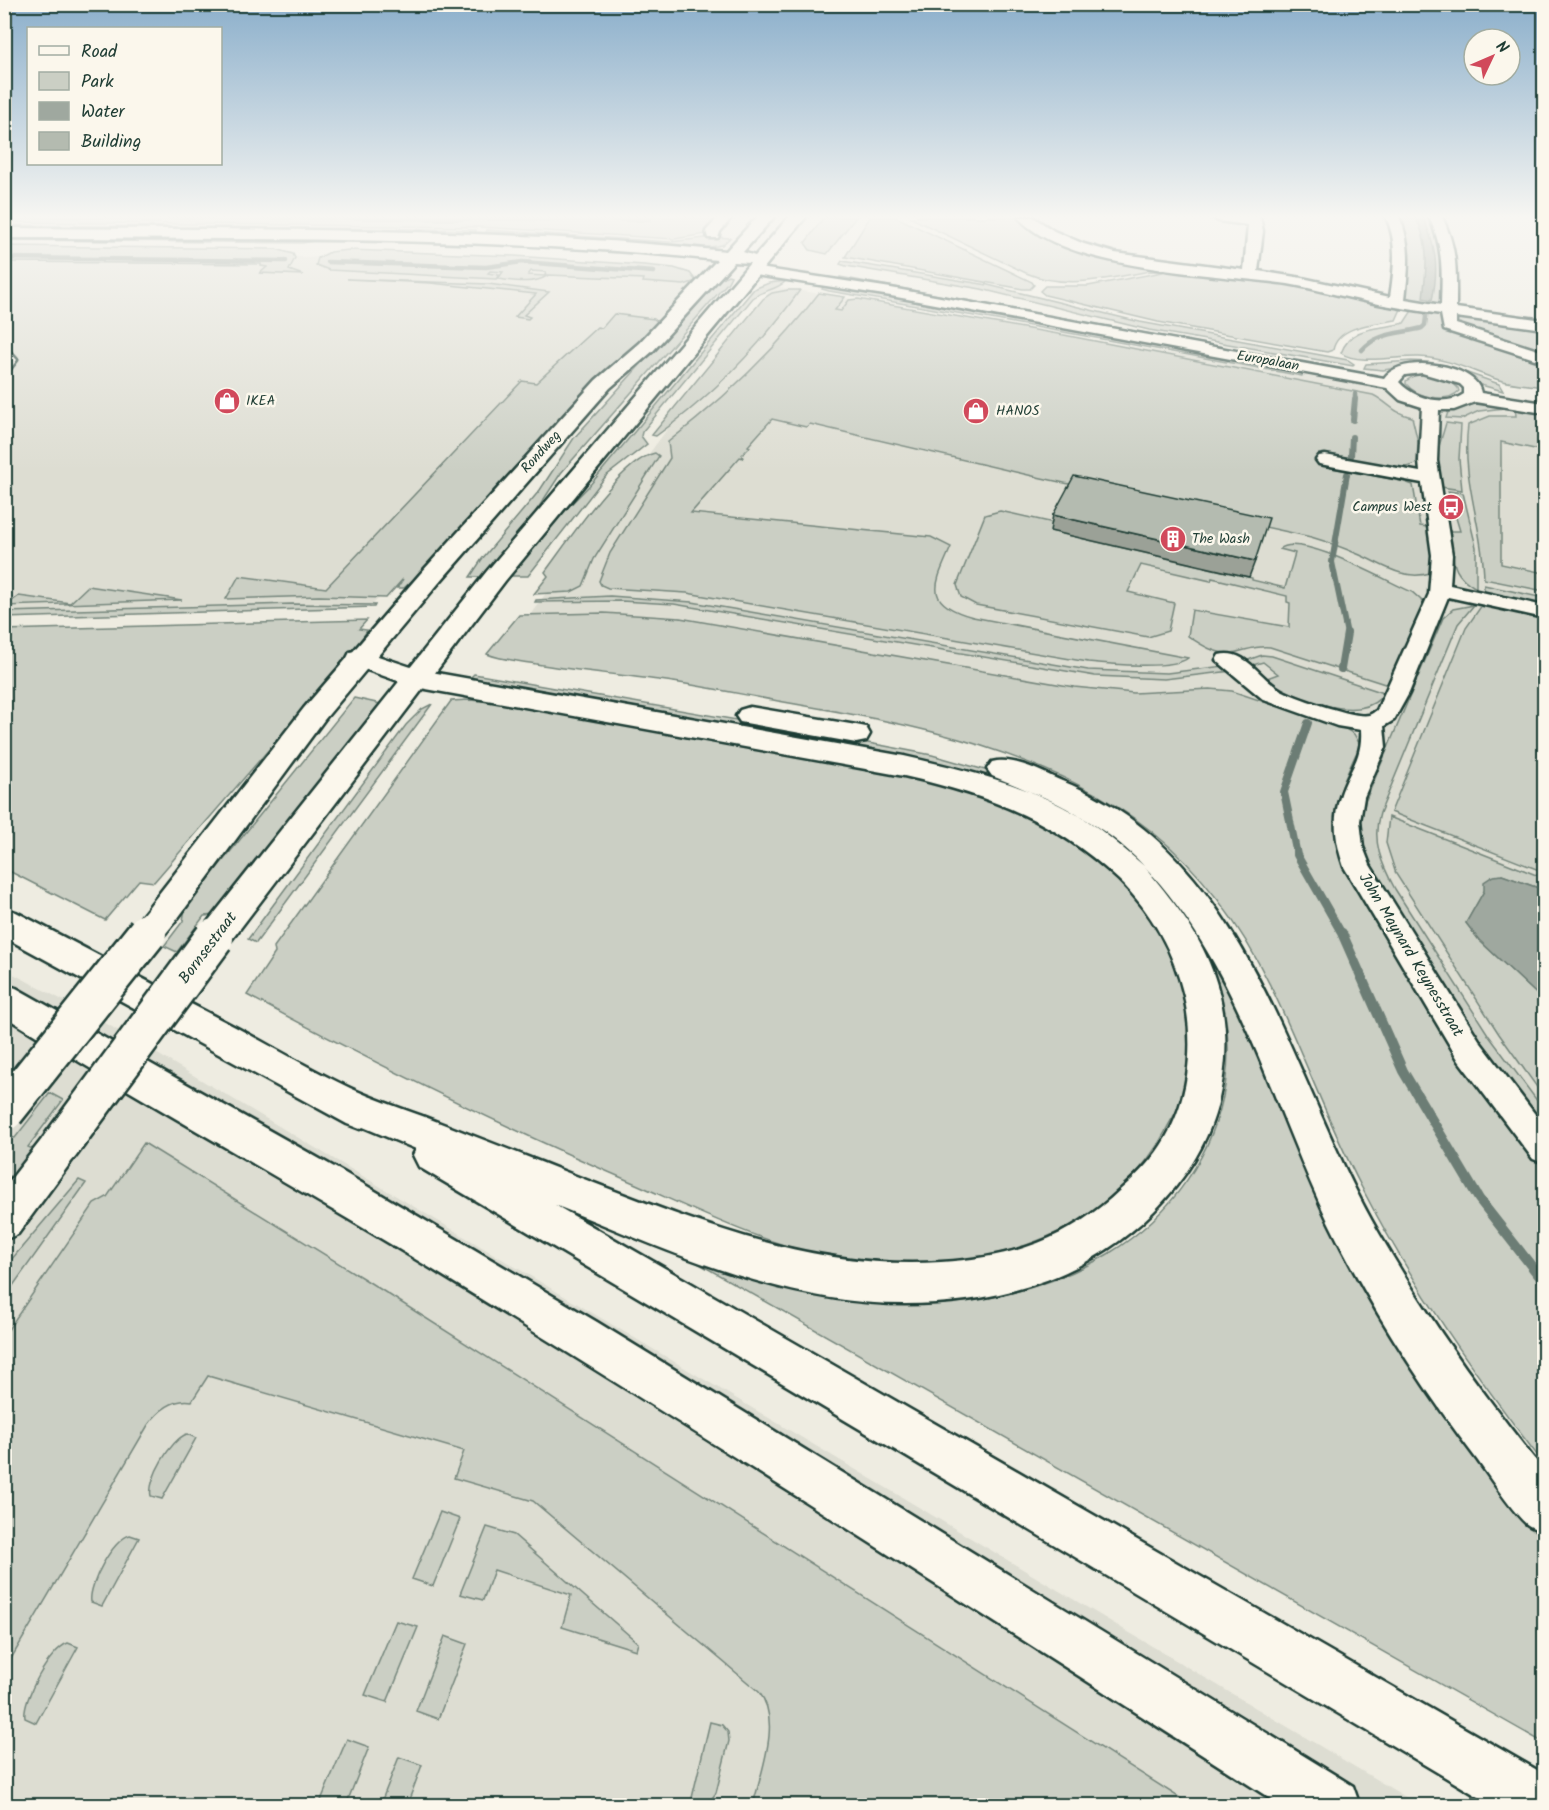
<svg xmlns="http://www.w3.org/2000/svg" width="1549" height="1810" font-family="Kalam,sans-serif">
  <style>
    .built { fill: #ddddd2 }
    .green { fill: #cbcfc4; stroke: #75867c; stroke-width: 1.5 }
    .water { fill: #9fa89f; stroke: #6c7d74; stroke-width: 1.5 }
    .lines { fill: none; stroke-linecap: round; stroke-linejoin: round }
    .stream-far3 { stroke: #6c7d74; stroke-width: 4.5 }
    .stream-far2 { stroke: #6c7d74; stroke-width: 6 }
    .stream-far1 { stroke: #6c7d74; stroke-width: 8 }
    .stream { stroke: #6c7d74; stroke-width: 10 }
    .minor-casing { stroke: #1f3d34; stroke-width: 5 }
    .major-casing { stroke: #1f3d34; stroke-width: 5 }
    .highway-casing { stroke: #1f3d34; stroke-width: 5 }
    .minor { fill: #fbf7ec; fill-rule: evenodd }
    .major { fill: #fbf7ec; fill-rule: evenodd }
    .highway { fill: #fbf7ec; fill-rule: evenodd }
    .major-bridge-far1-casing { stroke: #1f3d34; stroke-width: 34; stroke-linecap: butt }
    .major-bridge-casing { stroke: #1f3d34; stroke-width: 43; stroke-linecap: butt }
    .major-bridge-far1 { stroke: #fbf7ec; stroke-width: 30 }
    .major-bridge { stroke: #fbf7ec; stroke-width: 38 }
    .wall { fill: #9ba197; stroke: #1f3d34; stroke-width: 1.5 }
    .building { fill: #b4bbb0; stroke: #1f3d34; stroke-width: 1.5 }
    .labels { text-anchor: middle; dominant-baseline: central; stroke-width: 5; stroke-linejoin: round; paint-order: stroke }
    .far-street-label { font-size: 14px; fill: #1f3d34; stroke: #fbf7ec }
    .far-poi-label { font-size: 14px; fill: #1f3d34; stroke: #fbf7ec; text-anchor: start }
    .street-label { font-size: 16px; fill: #1f3d34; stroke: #fbf7ec }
  </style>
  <rect width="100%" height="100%" fill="#eeece1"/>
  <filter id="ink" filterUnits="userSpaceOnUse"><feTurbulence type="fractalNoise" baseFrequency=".0167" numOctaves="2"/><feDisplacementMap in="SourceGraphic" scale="12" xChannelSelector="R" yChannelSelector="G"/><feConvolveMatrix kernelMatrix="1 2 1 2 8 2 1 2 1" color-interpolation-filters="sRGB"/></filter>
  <g filter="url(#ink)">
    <path class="built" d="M4,250L648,265L699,277L372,605L5,617Z
      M773,286L1544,416V1435L1267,937L1092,772L960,727L507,646Z
      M4,969L102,1021L1419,1805H5Z"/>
    <path class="green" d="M5,217L643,221L649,220V217H721L706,234L674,239L479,227L5,222Z
      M824,217H856L827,254L810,250L805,243Z
      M870,217H896L1032,282L1034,285L1030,289H1023L845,257Z
      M909,217H1018L1032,228L1075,247L1277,280L1400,307L1401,309L1396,320C1375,324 1338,325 1333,350L1327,352L1158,322L1045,295L1040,291L1045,286H1088L1163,272L1151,271C1110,278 1066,290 1026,273Z
      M1397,217H1431L1443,246V303L1441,305L1413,303L1403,298Z
      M5,225L427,229L476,230L475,234H447L5,229Z
      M487,230L670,242L714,237L730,238L722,245L699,249L572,236L486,232Z
      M5,237L327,239L302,243L5,240Z
      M5,246L276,249L293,254L295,258L289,270L303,275L260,273L267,267L261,266V264L5,262Z
      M349,250L515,256L644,265L674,268L690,273L696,281L684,285L643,282L644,279L549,275H545L546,272L531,271L528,275L547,276C532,285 515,281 498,279L503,272L490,271L488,273L499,275L496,279L329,270L316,265L318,258L330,252Z
      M842,261L988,285L1140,322L1348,360L1354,364L1353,366L1149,330L981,289L846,266L840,264Z
      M728,275L731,276L728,282L561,473L529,522L488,571L482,577H470L482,559L540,490L574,438L710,288L718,280Z
      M840,277L1352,371L1351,374L839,280Z
      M347,279L488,284L549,292L524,315L530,317L528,319L515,317L536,294L430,283Z
      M786,281C777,290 763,290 753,298L642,432L641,436L647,444L606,476L528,576H509L551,524L589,486L754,289L769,283Z
      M824,285L1126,337L1186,353L1303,372L1302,376C1145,347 987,317 829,291L822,289Z
      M788,290H800C760,347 713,395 656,436L652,435L763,299L772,293Z
      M819,293L845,297L835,310L841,311L849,300L858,299L1064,335L1373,395C1389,403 1393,413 1412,417L1418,442L1417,463C1399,475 1345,460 1323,456L1321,466L1402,481L1413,485L1420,526L1429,527L1432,553L1430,573C1404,581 1383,565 1360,555C1344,548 1328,542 1311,537L1037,477L810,424L806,427L772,419L748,446L750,447L742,455L743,458L740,457L691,513L931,537L951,547C935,584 922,603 973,617L1188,658C1174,670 1107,664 1088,662L687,593L608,588L601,585L599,581L610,553L670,458L668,442C724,399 776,350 819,293Z
      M1413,309L1441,314L1445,328L1473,339L1544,359V387C1529,385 1513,384 1499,380C1471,371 1448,358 1419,357C1399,356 1357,365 1341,353C1352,324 1379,330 1404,323Z
      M614,314L654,319L659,323L428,566L404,588H397L403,579L386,598L319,596L226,599L239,576L326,588L522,381L536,383L597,327L602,328Z
      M1458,314L1544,327V354L1461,331L1455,327V315Z
      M1412,361C1444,362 1469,374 1499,384L1503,391L1411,366L1383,370L1364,368L1366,364Z
      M1415,375C1430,374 1447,376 1458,388L1459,391C1446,404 1417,397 1406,384V381Z
      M1483,403L1504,405V408L1479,411L1462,419L1446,418L1448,412L1458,407Z
      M1515,406L1544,411V451L1501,442V564L1544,573V591L1484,579C1483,525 1461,480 1468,425L1490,416H1516Z
      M1446,423L1461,425L1459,459L1462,490L1441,487L1437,453Z
      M655,453L659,456L594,559L583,586L571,592L534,594L548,576L545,572C567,543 621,460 655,453Z
      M1448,491L1463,493L1476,547V588C1448,572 1455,559 1450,531H1460Z
      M1000,511L1054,523L1050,531L1252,578V580L1285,588L1295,553L1280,549C1299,531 1388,582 1412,592L1421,600L1423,606L1388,685L1270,647C1256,645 1245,651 1232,653C1216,655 1200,644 1188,636L1192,610L1289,627L1290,603L1287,602V596L1212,578L1211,581L1141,565L1128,592L1174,603L1168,631L1148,637L976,605L961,597L957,585L985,515Z
      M1484,585L1544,598V606L1484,592Z
      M88,586L182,600L5,606L19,596L70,603Z
      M610,596L692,602L1088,670L1167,673L1224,666L1232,671L1164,679L1095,676L674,604L621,601L535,602L536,600Z
      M292,604L375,605L374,607L4,618L5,612Z
      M1474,605L1458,624L1380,813C1371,841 1382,865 1395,889L1489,1036L1544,1110V1129L1484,1050L1376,879C1364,853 1357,830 1365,802L1443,618L1453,609Z
      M1482,605L1544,617V872L1391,812L1466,628Z
      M604,613L680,618L1074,687L1134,693L1210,689L1232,691L1346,729L1354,734L1360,745C1340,790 1324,816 1343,866L1457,1055L1503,1120L1544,1168V1464C1476,1376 1412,1285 1361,1186C1327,1121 1303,1052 1271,987C1205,852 1119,790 979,745C912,724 842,712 773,700C735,693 697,685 659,680C618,674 577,671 536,664C520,661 502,660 487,654L519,615Z
      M367,620L359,629L367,630L365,634L342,665L154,882L139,880L105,920L5,869L4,630Z
      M1262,655L1272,656L1384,693C1364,727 1289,697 1267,678L1278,674L1263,662L1253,665L1245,661Z
      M474,674L885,746L932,755L1006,776L1129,843L1186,903L1488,1456L1544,1528V1743L689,1258C787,1284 885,1319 988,1298C1030,1290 1071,1276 1108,1254C1241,1173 1269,1005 1164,889C1142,865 1120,842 1092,825C995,765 881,750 771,731C670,713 570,696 470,678Z
      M354,698L381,704L216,915L204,916L177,952L164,946L183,921L185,908Z
      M469,700L497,702C587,718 678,734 768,750C872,769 987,781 1077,842C1158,899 1219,1007 1179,1106C1175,1115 1169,1123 1165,1132C1145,1169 1113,1201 1077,1222C1012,1260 932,1269 858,1261C779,1252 708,1216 636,1184C503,1127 374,1063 247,995L275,953L274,947L451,701Z
      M432,704L256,943L248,939L406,725L422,709Z
      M1389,817L1544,878V890L1502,875L1484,891L1466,923L1479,940L1544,1001V1097L1499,1034L1396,874L1386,843Z
      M50,1093L63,1100L28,1147L37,1151L5,1195V1136L15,1138Z
      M144,1143L369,1282L1191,1805H753C761,1772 782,1720 759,1692L533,1501L454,1478L464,1451L208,1376L192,1401C173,1398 159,1410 148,1425L5,1669V1334L94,1204L107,1197Z
      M79,1180L86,1183L5,1297V1267Z
      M187,1434L196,1438L162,1499L151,1496C147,1480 171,1439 187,1434Z
      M440,1512L460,1519L433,1586L412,1579Z
      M487,1527L514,1535L638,1643L636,1650L562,1627L571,1595L494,1570L483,1600L460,1594Z
      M130,1535L139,1538L102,1606L91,1602C88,1585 113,1539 130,1535Z
      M396,1621L418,1627L387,1702L365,1695Z
      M445,1636L467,1644L438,1719L416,1711Z
      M68,1643L78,1647L36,1723L25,1718C22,1700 50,1649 68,1643Z
      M710,1722L722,1725L728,1732L729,1741L716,1793L707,1805L691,1802Z
      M347,1739L369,1747L346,1805H319Z
      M399,1757L422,1765L407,1805H380Z"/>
    <path class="water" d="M135,217H649L650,220L590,221Z
      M1415,217H1423C1436,246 1439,269 1432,300L1423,298C1426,269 1431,244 1415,217Z
      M1502,875L1544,890V1001L1479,940L1466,923L1484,891V882L1493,876Z"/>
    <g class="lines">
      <path class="stream-far3" d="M4,258L286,261
        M327,262L486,267L522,262L654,272
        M1362,350C1377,332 1401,334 1422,328L1425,325L1427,309
        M1355,400V394"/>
      <path class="stream-far2" d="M1353,420L1355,399
        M1351,456L1352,437
        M1347,634L1332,562L1347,474"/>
      <path class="stream-far1" d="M1341,669L1347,633
        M1308,723L1284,792L1297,855L1342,934"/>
      <path class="stream" d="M1342,933L1403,1071L1479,1199L1544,1282"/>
      <defs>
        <path id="minor" d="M719,217H732L720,232L718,238H708L706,231Z
          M1018,217H1033L1054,231L1084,244L1115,253L1244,270L1248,225L1218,221L1212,217H1260L1263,231L1258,271L1302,278L1390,297C1394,269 1398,243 1386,217H1399C1412,244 1408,271 1405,299L1441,305C1442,271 1444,249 1429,217H1442C1458,250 1456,272 1456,308L1544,320V329L1456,317V324L1544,352V362L1444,330L1441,314C1413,310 1387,306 1360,300C1336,295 1312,288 1288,284C1220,274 1064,271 1018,217Z
          M753,267L891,288L1384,378C1401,353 1477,364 1481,393L1544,403V413L1475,402L1454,410H1439L1437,461L1452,555L1450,585L1544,606V618L1448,597L1409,693L1394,720L1384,726L1386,747L1364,797L1360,821L1363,847L1370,865L1481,1043L1544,1126V1163L1533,1159L1459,1061L1344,867C1336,844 1332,821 1340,797C1348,771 1363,759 1361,730L1337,726L1264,700L1216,660L1219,655C1246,648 1260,679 1281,690C1294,697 1356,719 1369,715C1372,714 1374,712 1377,710L1429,594L1432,555L1422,483L1325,465L1319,464L1316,460L1319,456L1325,455L1420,472L1419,461L1422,407L1400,400L1387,388L891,296L748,274L746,271ZM1422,373L1460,384L1464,388V394C1445,407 1414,399 1399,382L1405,375Z
          M4,350L10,352L17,360L10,369L4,371Z"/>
        <path id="major" d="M757,217H774L743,252L755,256L789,217H806L505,581L226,947L214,951L202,947L197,938L202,929L487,571L750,263L734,262L653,351L610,388L438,584L324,720L175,922L163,926L151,922L146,913L151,904L304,708L420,574L596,380L639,343L717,260C480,235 242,240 4,238V228C245,230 486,226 726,251Z
          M60,1129L74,1134L79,1146L74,1158L18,1234L4,1240V1188L46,1134Z"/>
        <path id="highway" d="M360,650L420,670L904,756C970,771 1042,787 1098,828C1114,840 1129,853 1144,866C1102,821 1048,798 992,776L987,769L992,762C1013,756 1042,772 1062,781C1252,857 1287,1076 1380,1235C1413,1292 1450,1348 1490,1401C1504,1420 1518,1438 1532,1456C1536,1461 1543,1467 1544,1472C1548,1483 1544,1518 1544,1532C1540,1530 1532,1528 1528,1525C1516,1517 1488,1475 1478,1461C1421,1386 1368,1304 1327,1219C1270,1099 1238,966 1145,867C1171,899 1198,931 1212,970C1229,1016 1229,1060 1217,1107C1206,1147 1183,1182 1154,1211C1087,1278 998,1304 905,1304C783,1304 666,1250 555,1205L1544,1774V1806H1494L419,1167L413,1155L416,1149L363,1127L360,1129L347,1124L4,937V908L16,912C90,951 164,990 239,1029C276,1049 312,1070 350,1088C374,1099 400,1108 425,1117C476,1137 526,1156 576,1176C693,1221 813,1271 941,1262C973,1260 1007,1255 1038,1243C1069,1231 1096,1213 1120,1190C1129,1182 1138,1174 1146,1165C1187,1120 1197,1054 1184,996C1174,953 1152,912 1119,880C1056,820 987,795 904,776L415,687L350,664L347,658L350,652Z
          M750,707L856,725L866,727L870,734L866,741L856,743L740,722L736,716L740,710Z
          M4,984L16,988L343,1172L597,1322L1353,1786L1360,1806H1282C1002,1627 723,1447 440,1274C296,1186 148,1105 4,1016Z"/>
      </defs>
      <use href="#minor" class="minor-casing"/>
      <use href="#major" class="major-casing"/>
      <use href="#highway" class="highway-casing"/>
      <use href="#minor" class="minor"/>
      <use href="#major" class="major"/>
      <use href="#highway" class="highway"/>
      <defs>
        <path id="major-bridge-far1" d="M146,934L163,913"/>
        <path id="major-bridge" d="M5,1111L147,933
          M60,1146L214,938"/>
      </defs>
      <use href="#major-bridge-far1" class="major-bridge-far1-casing"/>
      <use href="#major-bridge" class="major-bridge-casing"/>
      <use href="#major-bridge-far1" class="major-bridge-far1"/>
      <use href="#major-bridge" class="major-bridge"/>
    </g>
    <path class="wall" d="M1053,515L1255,561L1249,577L1050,531Z"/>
    <path class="building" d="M1074,476L1269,518L1255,561L1053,515Z"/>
  </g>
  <linearGradient id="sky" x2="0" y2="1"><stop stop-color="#8bafcb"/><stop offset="0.46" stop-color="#f7f6f2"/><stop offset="1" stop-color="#f7f6f2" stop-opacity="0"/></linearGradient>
  <rect width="1549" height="471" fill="url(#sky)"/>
  <defs>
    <symbol id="shop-disc" viewBox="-11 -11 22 22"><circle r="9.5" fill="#d1495b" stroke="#fbf7ec"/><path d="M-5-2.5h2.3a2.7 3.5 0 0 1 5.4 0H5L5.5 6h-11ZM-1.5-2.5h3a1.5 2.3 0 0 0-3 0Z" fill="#fff"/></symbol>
    <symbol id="bus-disc" viewBox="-11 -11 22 22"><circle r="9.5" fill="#d1495b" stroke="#fbf7ec"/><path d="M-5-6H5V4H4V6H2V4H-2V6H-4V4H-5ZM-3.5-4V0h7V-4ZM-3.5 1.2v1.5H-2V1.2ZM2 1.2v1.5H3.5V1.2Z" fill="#fff"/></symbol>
    <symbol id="building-disc" viewBox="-11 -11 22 22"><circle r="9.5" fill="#d1495b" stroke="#fbf7ec"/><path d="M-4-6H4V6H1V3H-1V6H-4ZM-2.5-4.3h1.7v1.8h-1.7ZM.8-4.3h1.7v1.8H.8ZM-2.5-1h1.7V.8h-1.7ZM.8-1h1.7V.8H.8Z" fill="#fff"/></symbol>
  </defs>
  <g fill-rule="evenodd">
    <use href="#shop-disc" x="212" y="386" width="30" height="30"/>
    <use href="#shop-disc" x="961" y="396" width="30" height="30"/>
    <use href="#bus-disc" x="1436" y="492" width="30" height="30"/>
    <use href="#building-disc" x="1158" y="524" width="30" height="30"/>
  </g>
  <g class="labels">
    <g class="far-street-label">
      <text transform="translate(1268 361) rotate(10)">Europalaan</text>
      <text transform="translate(541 452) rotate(-48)">Rondweg</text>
    </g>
    <g class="far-poi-label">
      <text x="246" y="401">IKEA</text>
      <text x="996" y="411">HANOS</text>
      <text x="1432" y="507" text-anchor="end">Campus West</text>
      <text x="1192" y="539">The Wash</text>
    </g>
    <g class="street-label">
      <text transform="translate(208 948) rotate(-53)">Bornsestraat</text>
      <text transform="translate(1411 955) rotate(59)">John Maynard Keynesstraat</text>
    </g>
  </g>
  <rect width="1549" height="1810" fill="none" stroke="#fbf7ec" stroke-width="24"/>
  <rect x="12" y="12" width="1525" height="1786" fill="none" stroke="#1f3d34" stroke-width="2" filter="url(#ink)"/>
  <rect x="27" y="27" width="195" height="138" fill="#fbf7ec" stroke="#a3ada2" stroke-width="1.5"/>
  <rect x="39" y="46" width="30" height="9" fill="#fbf7ec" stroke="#a3ada2" stroke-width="1.5"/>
  <text x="81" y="57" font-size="18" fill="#1f3d34">Road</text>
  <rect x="39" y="72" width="30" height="18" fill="#cbcfc4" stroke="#a3ada2" stroke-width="1.5"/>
  <text x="81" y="87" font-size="18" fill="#1f3d34">Park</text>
  <rect x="39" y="102" width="30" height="18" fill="#9fa89f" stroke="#a3ada2" stroke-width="1.5"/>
  <text x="81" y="117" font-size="18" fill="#1f3d34">Water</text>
  <rect x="39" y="132" width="30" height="18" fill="#b4bbb0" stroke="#a3ada2" stroke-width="1.5"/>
  <text x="81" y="147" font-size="18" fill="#1f3d34">Building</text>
  <g transform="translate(1492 57) rotate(46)"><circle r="28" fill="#fbf7ec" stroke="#a3ada2" stroke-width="1.5"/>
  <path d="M0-4.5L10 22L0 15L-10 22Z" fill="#d1495b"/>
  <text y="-9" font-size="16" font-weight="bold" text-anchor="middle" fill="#1f3d34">N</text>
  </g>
</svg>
